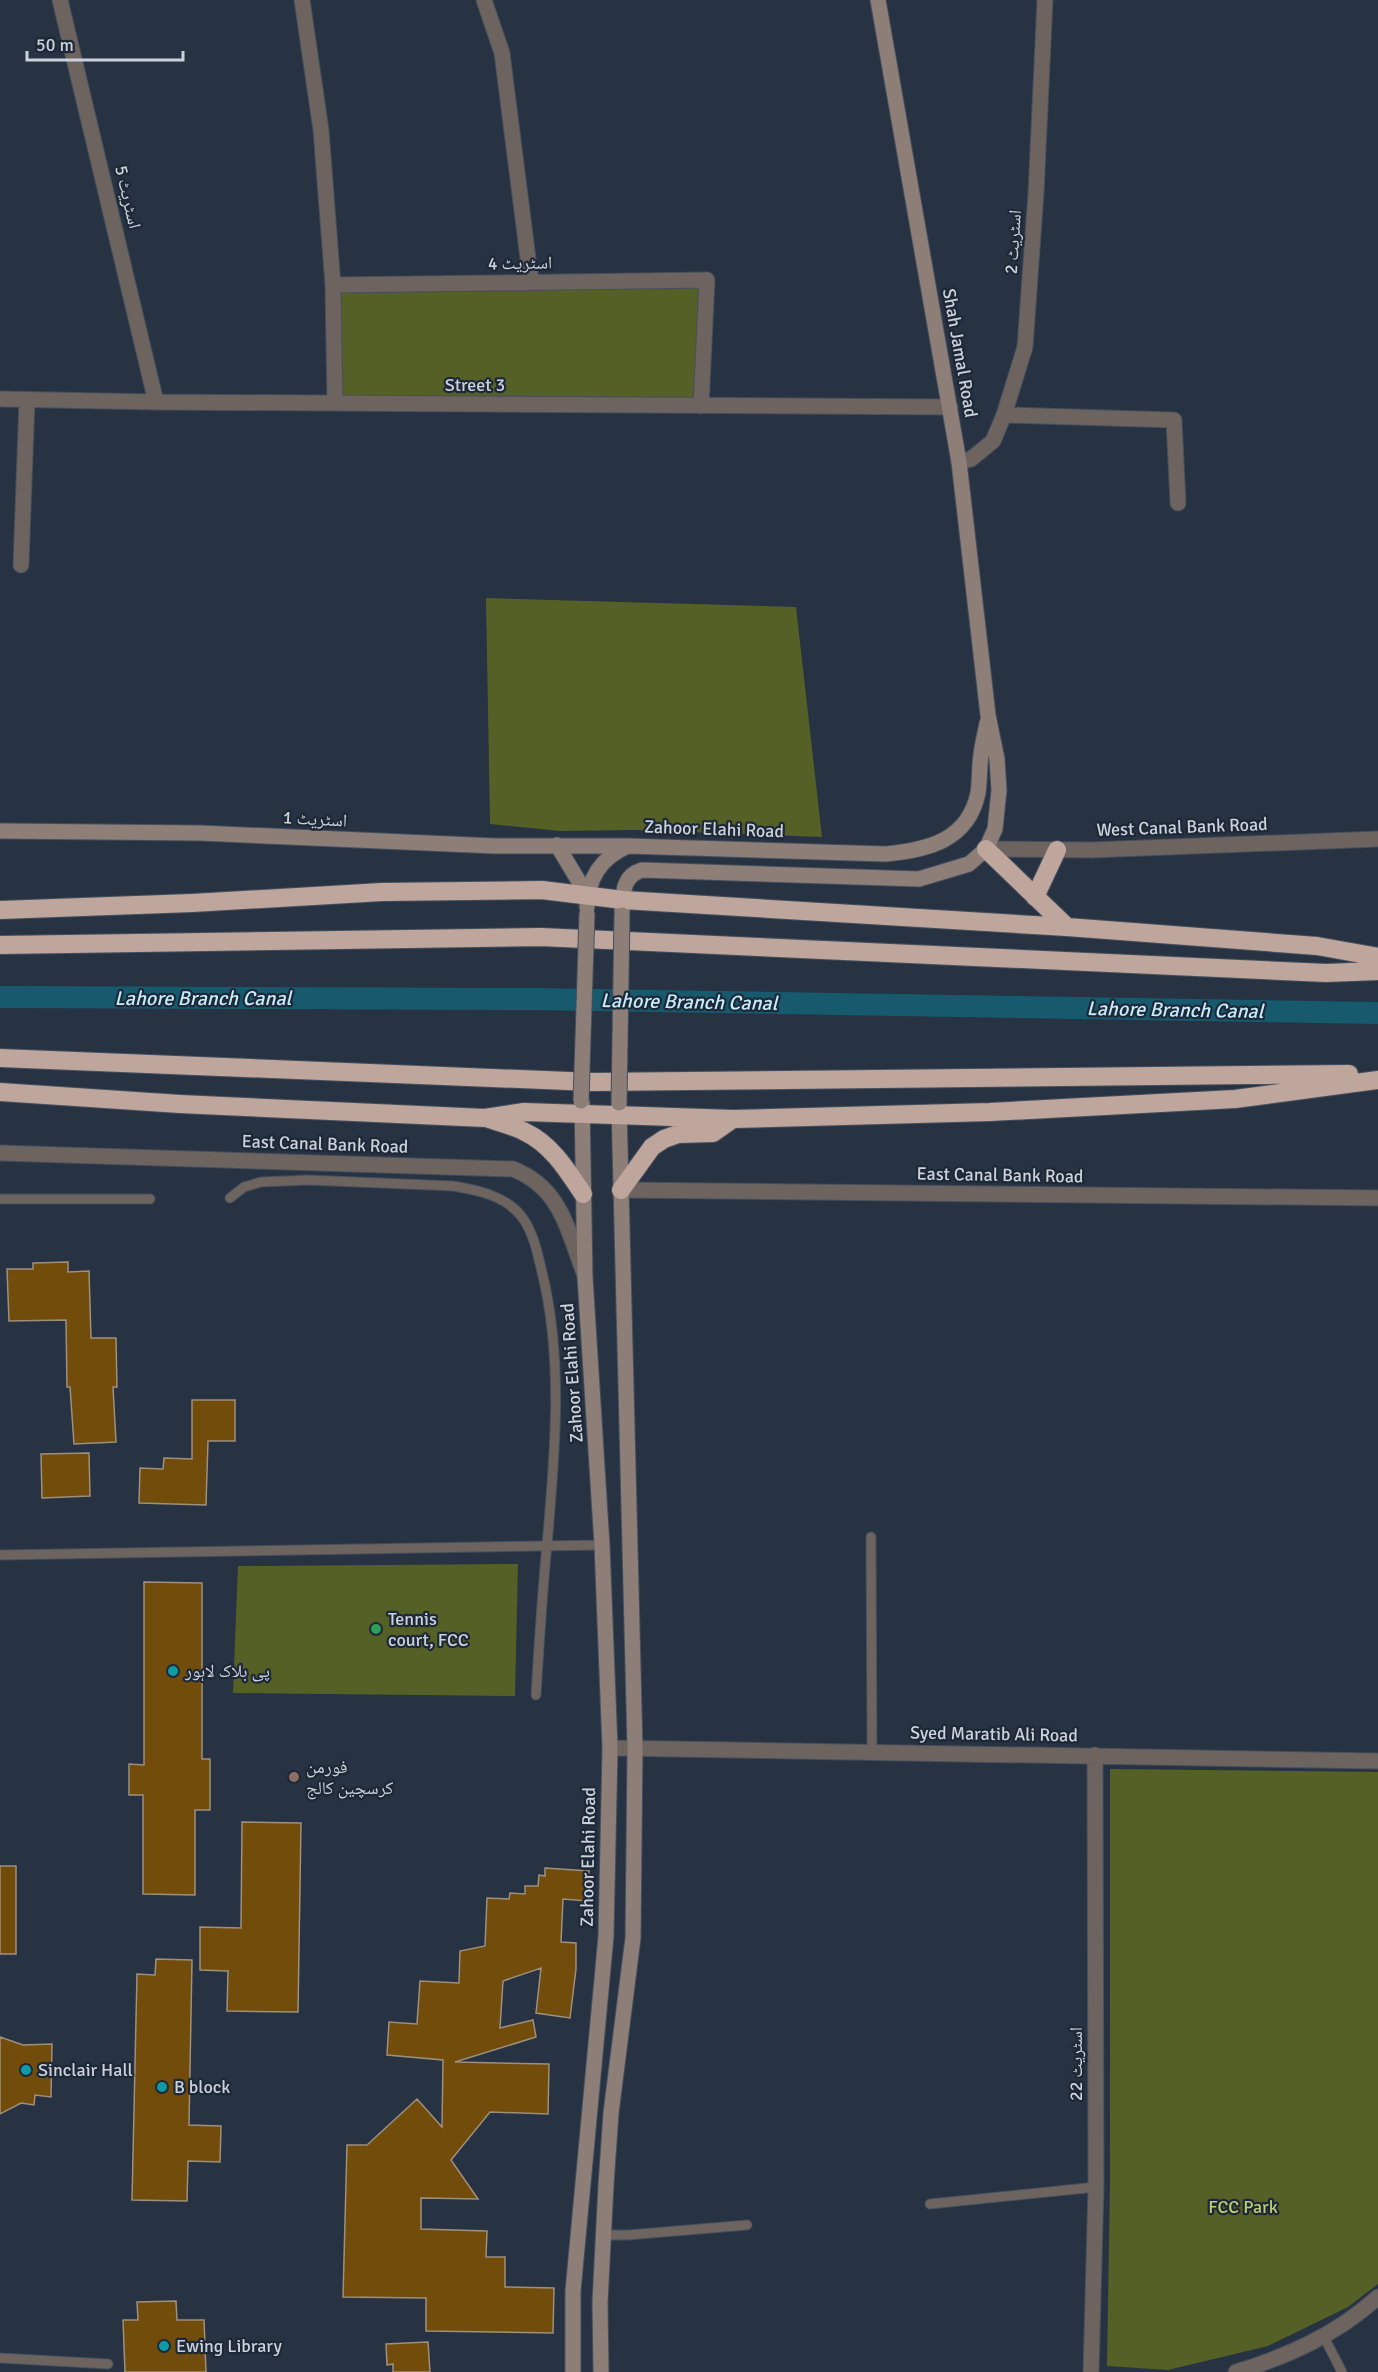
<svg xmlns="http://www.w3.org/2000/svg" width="1378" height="2372" font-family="Signika,'Noto Naskh Arabic',sans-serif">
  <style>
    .green { fill: #556027 }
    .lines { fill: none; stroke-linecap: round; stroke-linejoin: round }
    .canal { stroke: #175a6d; stroke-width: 22 }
    .building { fill: #714c0b; stroke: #9e907d; stroke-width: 1.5 }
    .lane-casing { stroke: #454f5e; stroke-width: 11 }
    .street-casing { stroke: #454f5e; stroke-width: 17 }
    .secondary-casing { stroke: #454f5e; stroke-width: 17 }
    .highway-casing { stroke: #454f5e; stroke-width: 20 }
    .lane { stroke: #6d635f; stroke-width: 9 }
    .street { stroke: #6d635f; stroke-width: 15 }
    .secondary { stroke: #8e7e78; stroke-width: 15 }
    .highway { stroke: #bea69c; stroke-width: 18 }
    .secondary-bridge-casing { stroke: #454f5e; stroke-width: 17; stroke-linecap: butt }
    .secondary-bridge { stroke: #8e7e78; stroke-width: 15 }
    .leisure-dot { fill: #2e9e5b; stroke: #1e2837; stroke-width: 2 }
    .culture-dot { fill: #0f9aa8; stroke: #1e2837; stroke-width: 2 }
    .education-dot { fill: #8d6e63; stroke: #1e2837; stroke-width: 2 }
    .labels { text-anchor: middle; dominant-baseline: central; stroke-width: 4.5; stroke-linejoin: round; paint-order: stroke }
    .street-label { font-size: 18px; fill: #cbd2dc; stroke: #1e2837 }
    .poi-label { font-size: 18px; fill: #cbd2dc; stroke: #1e2837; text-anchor: start }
    .park-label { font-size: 18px; fill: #bbcf73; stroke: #1e2837 }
    .water-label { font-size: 20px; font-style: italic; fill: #c3ecfc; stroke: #1e2837 }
  </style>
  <rect width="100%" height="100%" fill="#273242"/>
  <path class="green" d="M707,280L701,406L335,403L333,285Z
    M486,598L796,607L822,837L634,830L560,831L490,824Z
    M518,1564L515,1696L233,1693L238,1566Z
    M1110,1769L1378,1772V2284L1348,2307L1268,2346L1168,2370L1107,2366L1110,2183Z"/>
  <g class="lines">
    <path class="canal" d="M0,997L531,999L1378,1013"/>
  </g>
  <path class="building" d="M68,1262V1272L89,1271L91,1338H116L117,1387H113L116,1442L74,1444L70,1387H67L66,1320L9,1321L7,1269H33V1263Z
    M192,1400H235V1441H208L206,1505L139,1503L140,1468L163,1469L164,1458L192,1459Z
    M89,1453L90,1496L42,1498L41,1454Z
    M144,1582L202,1583V1759H210V1810H195V1895L143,1894V1795H129V1764L144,1765Z
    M242,1822L301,1823L298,2012L227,2011L228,1971L200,1970V1927L241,1928Z
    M0,1866H16V1954H0Z
    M545,1868L589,1871L587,1901L563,1899L561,1942L576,1943V1969L570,2018L536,2013L541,1968L503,1981L500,2028L533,2020L536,2037L455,2062L549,2064L548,2114L490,2112L451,2160L478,2199L421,2198V2229L487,2231L486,2257H505V2287L554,2288L553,2333L426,2331V2298L343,2297L347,2145H367L417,2099L442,2127L443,2060L387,2055L389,2022L417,2024L420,1981L459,1983L460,1951L485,1946L487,1898L509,1899L510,1893L525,1894V1886H538L539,1875L545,1876Z
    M156,1959L192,1960L189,2125L221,2126L220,2162L188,2161L187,2201L132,2200L137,1974L155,1975Z
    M0,2037L23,2045L52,2044L51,2097L35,2095L34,2105L21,2103L0,2114Z
    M176,2301L177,2320H204L206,2372H125L123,2320H138L137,2302Z
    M428,2342L430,2372H393V2364L387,2365L386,2344Z"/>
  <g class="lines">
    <defs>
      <path id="lane" d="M230,1198L244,1187L261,1182L308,1180L453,1186C478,1190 506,1196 522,1217C533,1232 537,1251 541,1268C564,1358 555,1453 547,1545C542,1595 539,1645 536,1695
        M0,1199H150
        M871,1537L872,1751
        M0,1555L602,1545
        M930,2204L1096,2187
        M603,2235H628L747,2225
        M1324,2337L1342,2372
        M0,2358L108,2364"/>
      <path id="street" d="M60,0L156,402
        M302,0L321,130L333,285L335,403
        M484,0L502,53L531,282
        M333,285L707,280L701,406
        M0,399L156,402L950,407
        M1004,415L1174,420L1178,503
        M959,462L971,459L993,441L1004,415L1025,347L1036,193L1045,0
        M21,565L27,400
        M986,849L1092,850L1378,839
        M0,1153L513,1169C561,1188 567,1229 584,1273
        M621,1190L1378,1198
        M610,1748L1378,1761
        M1091,2372L1096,2187L1095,1755
        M1236,2372C1289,2356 1337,2334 1378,2297"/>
      <path id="secondary" d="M0,831L200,833L495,846H628
        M557,845L587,895
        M587,907C588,877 601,858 628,846L886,854C927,850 968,841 978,793C980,780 979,768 981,755C982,745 985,734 987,723
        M622,912C623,894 622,876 642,870L919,879L969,864L986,849L995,829L999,790L997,759L988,715L959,462L878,0
        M573,2372V2291L606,1936L610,1748L602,1545L585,1277L582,1102
        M601,2372L600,2302L606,2185L611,2113L633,1938L635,1748L619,1106"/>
      <path id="highway" d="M986,849L1067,927
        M1035,897L1057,850
        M0,910L192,903L382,892L542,890L623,900L1067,927L1317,946L1378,957
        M0,945L541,937L1326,973L1378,971
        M0,1058L592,1082L1349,1074
        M0,1092L180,1104L485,1118L524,1112L733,1119L990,1112L1235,1099L1378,1080
        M489,1119C501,1123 514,1126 525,1132C551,1144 567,1170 583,1194
        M621,1190L652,1147L664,1139L678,1134L713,1133L733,1119"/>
    </defs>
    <use href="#lane" class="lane-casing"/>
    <use href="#street" class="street-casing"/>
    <use href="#secondary" class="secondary-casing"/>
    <use href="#highway" class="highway-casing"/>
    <use href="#lane" class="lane"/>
    <use href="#street" class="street"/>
    <use href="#secondary" class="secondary"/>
    <use href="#highway" class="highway"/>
    <defs>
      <path id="secondary-bridge" d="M581,1101L587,913
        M619,1103L622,915"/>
    </defs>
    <use href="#secondary-bridge" class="secondary-bridge-casing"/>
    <use href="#secondary-bridge" class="secondary-bridge"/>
  </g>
  <circle class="leisure-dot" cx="376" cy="1629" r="6"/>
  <g class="culture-dot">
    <circle cx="173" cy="1671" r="6"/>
    <circle cx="26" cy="2070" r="6"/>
    <circle cx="162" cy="2087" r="6"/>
    <circle cx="164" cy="2346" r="6"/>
  </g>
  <circle class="education-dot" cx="294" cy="1777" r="6"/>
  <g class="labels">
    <g class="street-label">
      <text transform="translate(128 197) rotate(77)">اسٹریٹ 5</text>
      <text transform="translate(1013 242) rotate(-86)">اسٹریٹ 2</text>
      <text transform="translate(520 263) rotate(-1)">اسٹریٹ 4</text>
      <text transform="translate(960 353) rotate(80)">Shah Jamal Road</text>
      <text x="475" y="385">Street 3</text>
      <text transform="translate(315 819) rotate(3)">اسٹریٹ 1</text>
      <text transform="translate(1182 827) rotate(-2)">West Canal Bank Road</text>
      <text transform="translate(714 829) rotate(2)">Zahoor Elahi Road</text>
      <text transform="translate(325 1144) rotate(2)">East Canal Bank Road</text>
      <text transform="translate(1000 1175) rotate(1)">East Canal Bank Road</text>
      <text transform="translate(572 1373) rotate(-94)">Zahoor Elahi Road</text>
      <text transform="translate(994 1734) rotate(1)">Syed Maratib Ali Road</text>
      <text transform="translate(588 1857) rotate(-89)">Zahoor Elahi Road</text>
      <text transform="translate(1076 2064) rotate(-90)">اسٹریٹ 22</text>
    </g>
    <g class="poi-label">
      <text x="388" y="1619">Tennis<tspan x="388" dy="21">court, FCC</tspan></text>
      <text x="185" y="1671">پی بلاک لاہور</text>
      <text x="306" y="1767">فورمن<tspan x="306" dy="21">کرسچین کالج</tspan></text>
      <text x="38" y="2070">Sinclair Hall</text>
      <text x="174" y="2087">B block</text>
      <text x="176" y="2346">Ewing Library</text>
    </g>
    <g class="park-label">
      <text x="1243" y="2207">FCC Park</text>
    </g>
    <g class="water-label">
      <text x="203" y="998">Lahore Branch Canal</text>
      <text transform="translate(689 1002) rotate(1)">Lahore Branch Canal</text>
      <text transform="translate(1175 1010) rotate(1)">Lahore Branch Canal</text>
    </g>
  </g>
  <path d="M27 51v9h156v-9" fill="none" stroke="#cbd2dc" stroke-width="3"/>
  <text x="36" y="51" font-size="18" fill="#cbd2dc" stroke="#1e2837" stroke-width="4.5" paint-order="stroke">50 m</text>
</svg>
